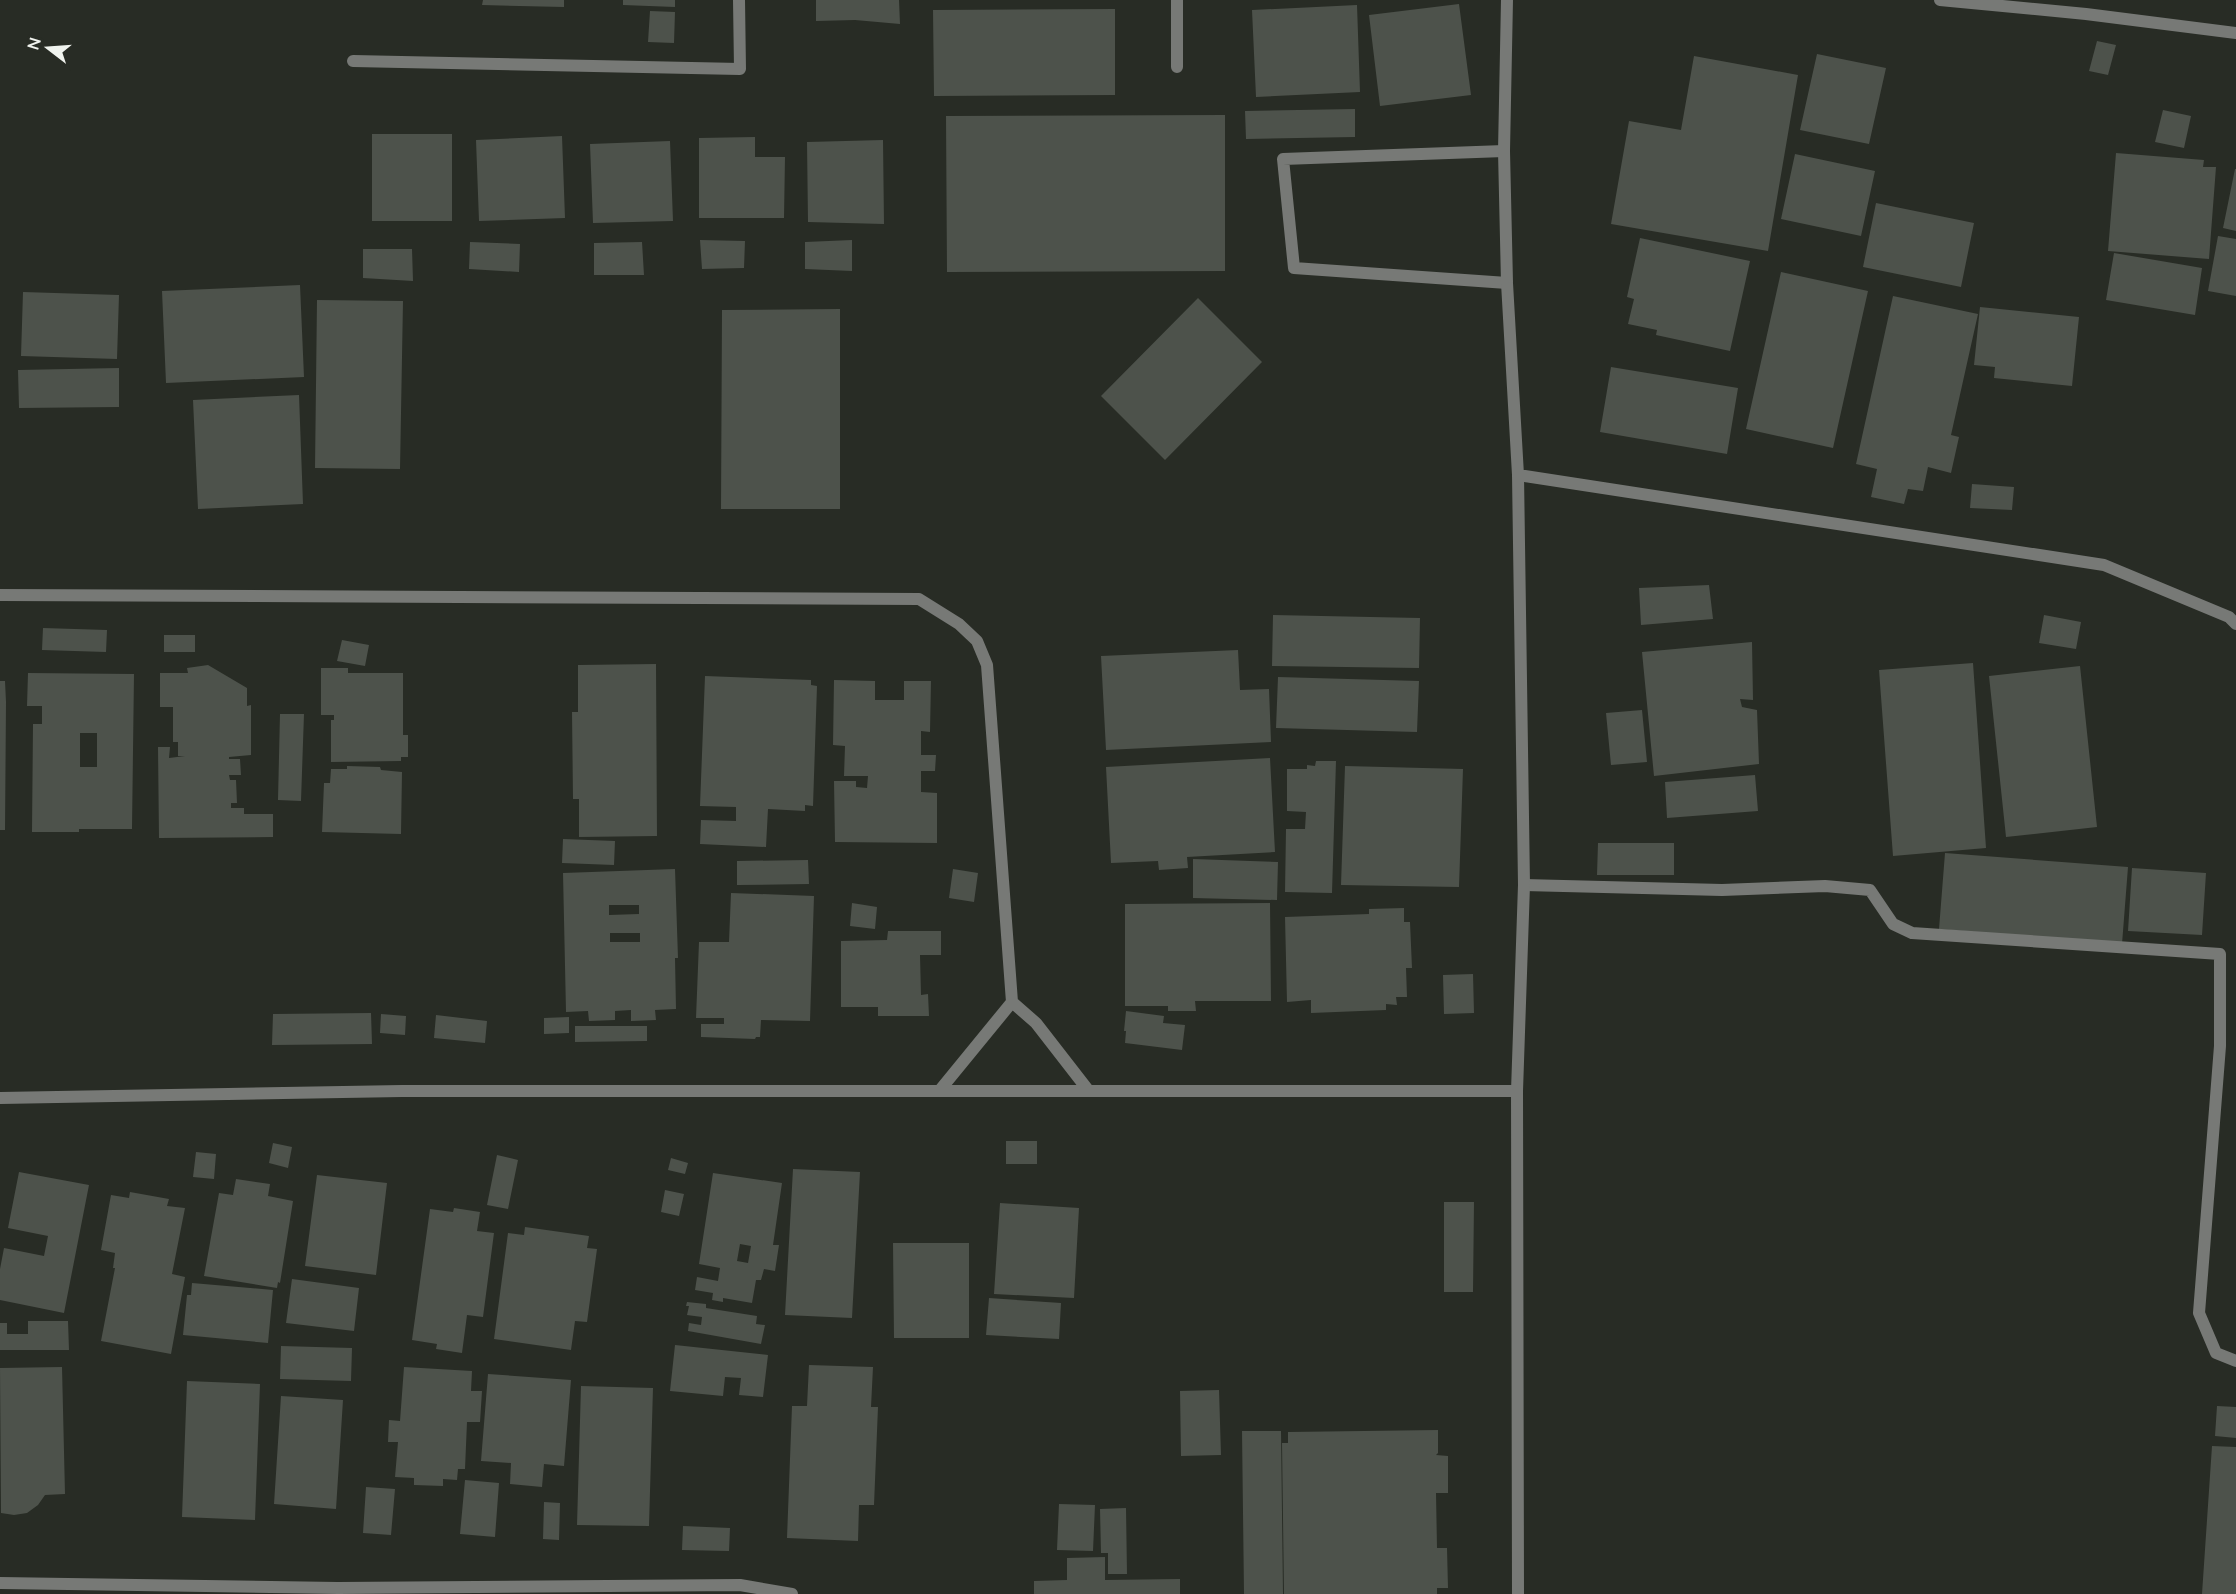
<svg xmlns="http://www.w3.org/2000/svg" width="2236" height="1594" font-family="'Nunito Sans',sans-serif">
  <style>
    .building { fill: #4d524b; fill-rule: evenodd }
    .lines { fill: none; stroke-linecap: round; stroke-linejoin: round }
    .service { stroke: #777976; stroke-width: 12 }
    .minor { stroke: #777976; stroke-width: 12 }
  </style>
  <rect width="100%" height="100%" fill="#282c25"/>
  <path class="building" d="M483,0H564V7L482,5Z
    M623,0H675V7L623,5Z
    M816,0H899L900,24L855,20L816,21Z
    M1459,4L1471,95L1380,106L1369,15Z
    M1357,5L1360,92L1256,97L1252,10Z
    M1115,9V95L934,96L933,10Z
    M650,11L675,12L674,43L648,42Z
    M2097,41L2116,45L2108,75L2089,71Z
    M1817,54L1886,68L1869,144L1800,130Z
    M1694,56L1798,75L1768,251L1611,224L1629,121L1681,130Z
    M1355,109V137L1246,139L1245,111Z
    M2163,110L2191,116L2184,148L2155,142Z
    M1225,115V271L947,272L946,116Z
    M372,134H452V221H372Z
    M562,136L565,218L479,221L476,140Z
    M755,137V157H785L784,218H699V138Z
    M883,140L884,224L808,222L807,142Z
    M670,141L673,221L593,223L590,144Z
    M2116,153L2204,160L2203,167H2216L2209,259L2108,251Z
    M1795,154L1875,171L1861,236L1781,219Z
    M2235,169H2236V231L2223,228Z
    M1876,203L1974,223L1961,287L1863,267Z
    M2218,236L2236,239V296L2208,291Z
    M1640,238L1750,261L1730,351L1656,335L1657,330L1628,324L1634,299L1627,297Z
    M700,240L745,241L744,268L702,269Z
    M852,240V271L805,269V242Z
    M470,242L520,244L519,272L469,269Z
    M642,242L644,275H594V243Z
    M363,249H412L413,281L363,278Z
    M2114,253L2202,268L2195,315L2106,300Z
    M1781,272L1868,291L1833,448L1746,429Z
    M300,285L304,377L166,383L162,291Z
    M23,292L119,295L117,359L21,356Z
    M1893,296L1978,314L1951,435L1959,437L1951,473L1928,467L1923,491L1908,489L1904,504L1871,497L1877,469L1856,464Z
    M1198,298L1262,362L1165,460L1101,396Z
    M317,300L403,301L400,469L315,468Z
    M1980,307L2079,317L2072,386L1994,378L1995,367L1974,365Z
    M840,309V509H721L722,310Z
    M1611,367L1738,388L1727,454L1600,432Z
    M119,368V407L19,408L18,370Z
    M299,395L303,504L198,509L193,400Z
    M1972,484L2014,487L2012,510L1970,508Z
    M1709,585L1713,619L1641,625L1639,588Z
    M1273,615L1420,618L1419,668L1272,666Z
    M2044,615L2081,622L2076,649L2039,643Z
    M43,628L107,630L106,652L42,650Z
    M164,635H195V652H164Z
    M342,640L369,645L365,666L337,661Z
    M1752,642L1753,700L1740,699L1742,707L1757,710L1759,764L1654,776L1642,652Z
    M1238,650L1240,690L1269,689L1271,742L1106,750L1101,656Z
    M1973,663L1986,848L1893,856L1879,670Z
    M656,664L657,836L579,837V799H573L572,712H578V665Z
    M208,665L247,688V706L251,705V755L229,757V759H240L241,775H229L230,780H236L237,803H231V808H244V814H273V837L159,838L158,747H170L169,758L185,756H178V742H173V707H160V673H188L187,668Z
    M2080,666L2097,827L2006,837L1989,676Z
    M321,668H348V673H403V735H408V757H401V761L331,762V720H334V715H321Z
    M28,673L134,674L132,829H79V832H32L33,724H42V706H27ZM80,733H97V767H80Z
    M705,676L811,680V685L817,686L813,806L805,805V811L768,809L766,847L700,844L701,820L736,821V807L700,806Z
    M1278,677L1419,681L1417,732L1276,728Z
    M834,680L875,681V700H904V681H931L930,732L921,731V755H936L935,771H921V792L937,793V843L835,842L834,781H856V787L867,788L868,776H844L845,746L833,745Z
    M0,681H5L6,702L5,830H0Z
    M1642,710L1647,762L1611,765L1606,713Z
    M280,714H304L301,801L278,800Z
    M1270,758L1275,852L1187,857L1188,868L1159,870L1158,861L1111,863L1106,767Z
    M1316,761H1336L1332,893L1285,892L1286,829H1305L1306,812L1287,811V769H1307V765L1315,766Z
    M347,766L380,767L381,770L402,772L401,834L322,832L324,783H330L331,769H347Z
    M1345,766L1463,769L1459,887L1341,885Z
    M1755,775L1758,811L1667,818L1665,782Z
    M563,839L615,841L614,865L562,863Z
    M1598,843H1674V875H1597Z
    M1945,853L2128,867L2122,944L1939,929Z
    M1193,859L1278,862L1277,900L1193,898Z
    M808,860L809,884L737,885V861Z
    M2132,868L2206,873L2202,935L2128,931Z
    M675,869L678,958H675L676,1009L655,1010L656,1020L631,1021V1010L615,1011V1020L589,1021L588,1011L566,1012L563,873ZM609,905H639V914L609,915ZM610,933H640V942H610Z
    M953,869L978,873L974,902L949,898Z
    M731,893L814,896L810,1021L761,1020L760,1037H756L755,1039L701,1037V1024H724V1018H696L699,942H729Z
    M852,903L877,907L875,929L850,926Z
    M1270,903L1271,1001H1195L1196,1011H1168V1006H1125V904Z
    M1404,908V922H1410L1412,968H1406L1407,997H1396L1397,1005L1386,1004V1010L1311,1013V1000L1287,1002L1285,917L1369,914V909Z
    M888,931H941V955H920L921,995L928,994L929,1016H878V1007H841V941L887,940Z
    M1473,974L1474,1013L1444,1014L1443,975Z
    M1126,1011L1164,1016L1163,1023L1185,1025L1182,1050L1125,1043L1126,1031H1124Z
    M371,1013L372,1044L272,1045L273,1014Z
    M381,1014L406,1016L405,1035L380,1033Z
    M436,1015L487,1021L485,1043L434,1038Z
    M569,1017V1033L544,1034V1018Z
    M575,1026H647V1041L575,1042Z
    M1006,1141H1037V1164H1006Z
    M273,1143L292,1147L288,1168L269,1163Z
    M196,1152L216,1154L214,1179L193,1177Z
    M497,1155L518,1160L508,1209L487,1205Z
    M671,1158L688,1163L685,1174L668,1170Z
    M793,1169L860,1172L852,1318L785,1315Z
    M19,1172L89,1185L64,1313L0,1300V1269L4,1248L44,1256L48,1236L8,1228Z
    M713,1173L782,1183L773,1245H779L775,1271L764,1269L761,1280H756L752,1303L723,1298V1302L712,1300L713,1293L695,1290L697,1277L718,1281L720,1268L699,1264ZM740,1244L751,1246L748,1263L737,1261Z
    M317,1175L387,1183L376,1275L305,1266Z
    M236,1179L270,1184L268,1196L293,1201L280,1283L278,1282L277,1288L204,1276L219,1193L233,1195Z
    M665,1190L684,1194L679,1216L661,1212Z
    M130,1192L169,1199L167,1206L185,1208L172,1274L185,1277L171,1354L101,1341L115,1268H113L115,1253L101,1250L111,1195L129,1198Z
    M1444,1202H1474L1473,1292H1444Z
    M1000,1203L1079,1208L1074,1298L994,1294Z
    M454,1208L480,1212L477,1231L494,1233L483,1317L467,1315L462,1353L436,1349L437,1344L412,1340L430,1209L453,1212Z
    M525,1227L589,1236L587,1248L597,1249L587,1322L575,1321L571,1350L494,1339L508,1233L524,1235Z
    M893,1243H969V1338H894Z
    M292,1279L359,1288L354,1331L286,1323Z
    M192,1283L273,1290L268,1343L183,1335L187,1295H191Z
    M989,1298L1061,1303L1059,1339L986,1335Z
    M687,1302L706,1304V1308L757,1316L756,1324L765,1325L761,1344L688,1331L689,1323L701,1325L702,1317L687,1315L689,1306H686Z
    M28,1321H68L69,1350H0V1323H7V1334H28Z
    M675,1345L768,1355L763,1397L739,1395L741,1378L725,1377L723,1396L670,1391Z
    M281,1346L352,1348L351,1381L280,1379Z
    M809,1365L873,1367L871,1407H878L874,1505H859L858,1541L787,1538L792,1406H807Z
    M62,1367L65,1494L45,1495L38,1505L27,1513L14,1515L1,1513L0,1368Z
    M404,1367L472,1371L471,1391H482L480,1422H467L465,1469H458L457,1480L443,1479V1486L414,1485V1478L395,1477L398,1442H388L389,1420L400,1421Z
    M488,1374L571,1380L564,1466L544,1464L542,1487L510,1484L511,1463L481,1461Z
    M187,1381L260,1384L255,1520L182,1517Z
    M581,1386L653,1388L649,1526L577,1525Z
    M1219,1390L1221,1455L1181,1456L1180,1391Z
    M281,1396L343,1400L336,1509L274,1504Z
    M2217,1406L2236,1407V1438L2215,1436Z
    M1438,1430V1453L1436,1455L1448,1456V1493H1436L1437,1548H1447L1448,1588H1437V1594H1284L1282,1443H1288V1432Z
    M1242,1431H1281L1283,1594H1244Z
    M2212,1446L2236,1447V1594H2202Z
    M465,1480L499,1483L495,1537L460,1534Z
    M366,1487L395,1489L391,1535L363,1533Z
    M544,1502L560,1503L559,1540L543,1539Z
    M1059,1504L1095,1505L1093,1551L1057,1550Z
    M1126,1508L1127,1574H1108V1553H1101L1100,1509Z
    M683,1526L730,1528L729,1551L682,1550Z
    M1105,1557V1580L1180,1579V1594H1034V1581L1067,1580V1558Z"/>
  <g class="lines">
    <path class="service" d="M1504,151L1283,159L1294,268L1507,283
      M1524,885L1722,890L1825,886L1870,890L1893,924L1912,933L2220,954V1046L2199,1313L2216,1353L2236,1361"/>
    <path class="minor" d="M1507,0L1504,151L1507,283L1518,475L1524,885L1517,1091L1518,1594
      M1940,0L2086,14L2236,33
      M353,61L740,69L739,0
      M1177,67V0
      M1518,475L2104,565L2229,617L2236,624
      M0,595L919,599L959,624L977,641L987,665L1012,1002L940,1090
      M1012,1002L1036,1023L1088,1090
      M0,1098L402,1091H1517
      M0,1583L338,1588
      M338,1594V1588L740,1585L792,1594"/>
  </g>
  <g transform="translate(48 48) rotate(287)" stroke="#282c25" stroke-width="4.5" paint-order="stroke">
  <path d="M0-4.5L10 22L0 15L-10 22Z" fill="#f0f3ee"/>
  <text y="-9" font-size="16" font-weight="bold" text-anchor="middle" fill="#f0f3ee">N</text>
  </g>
</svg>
